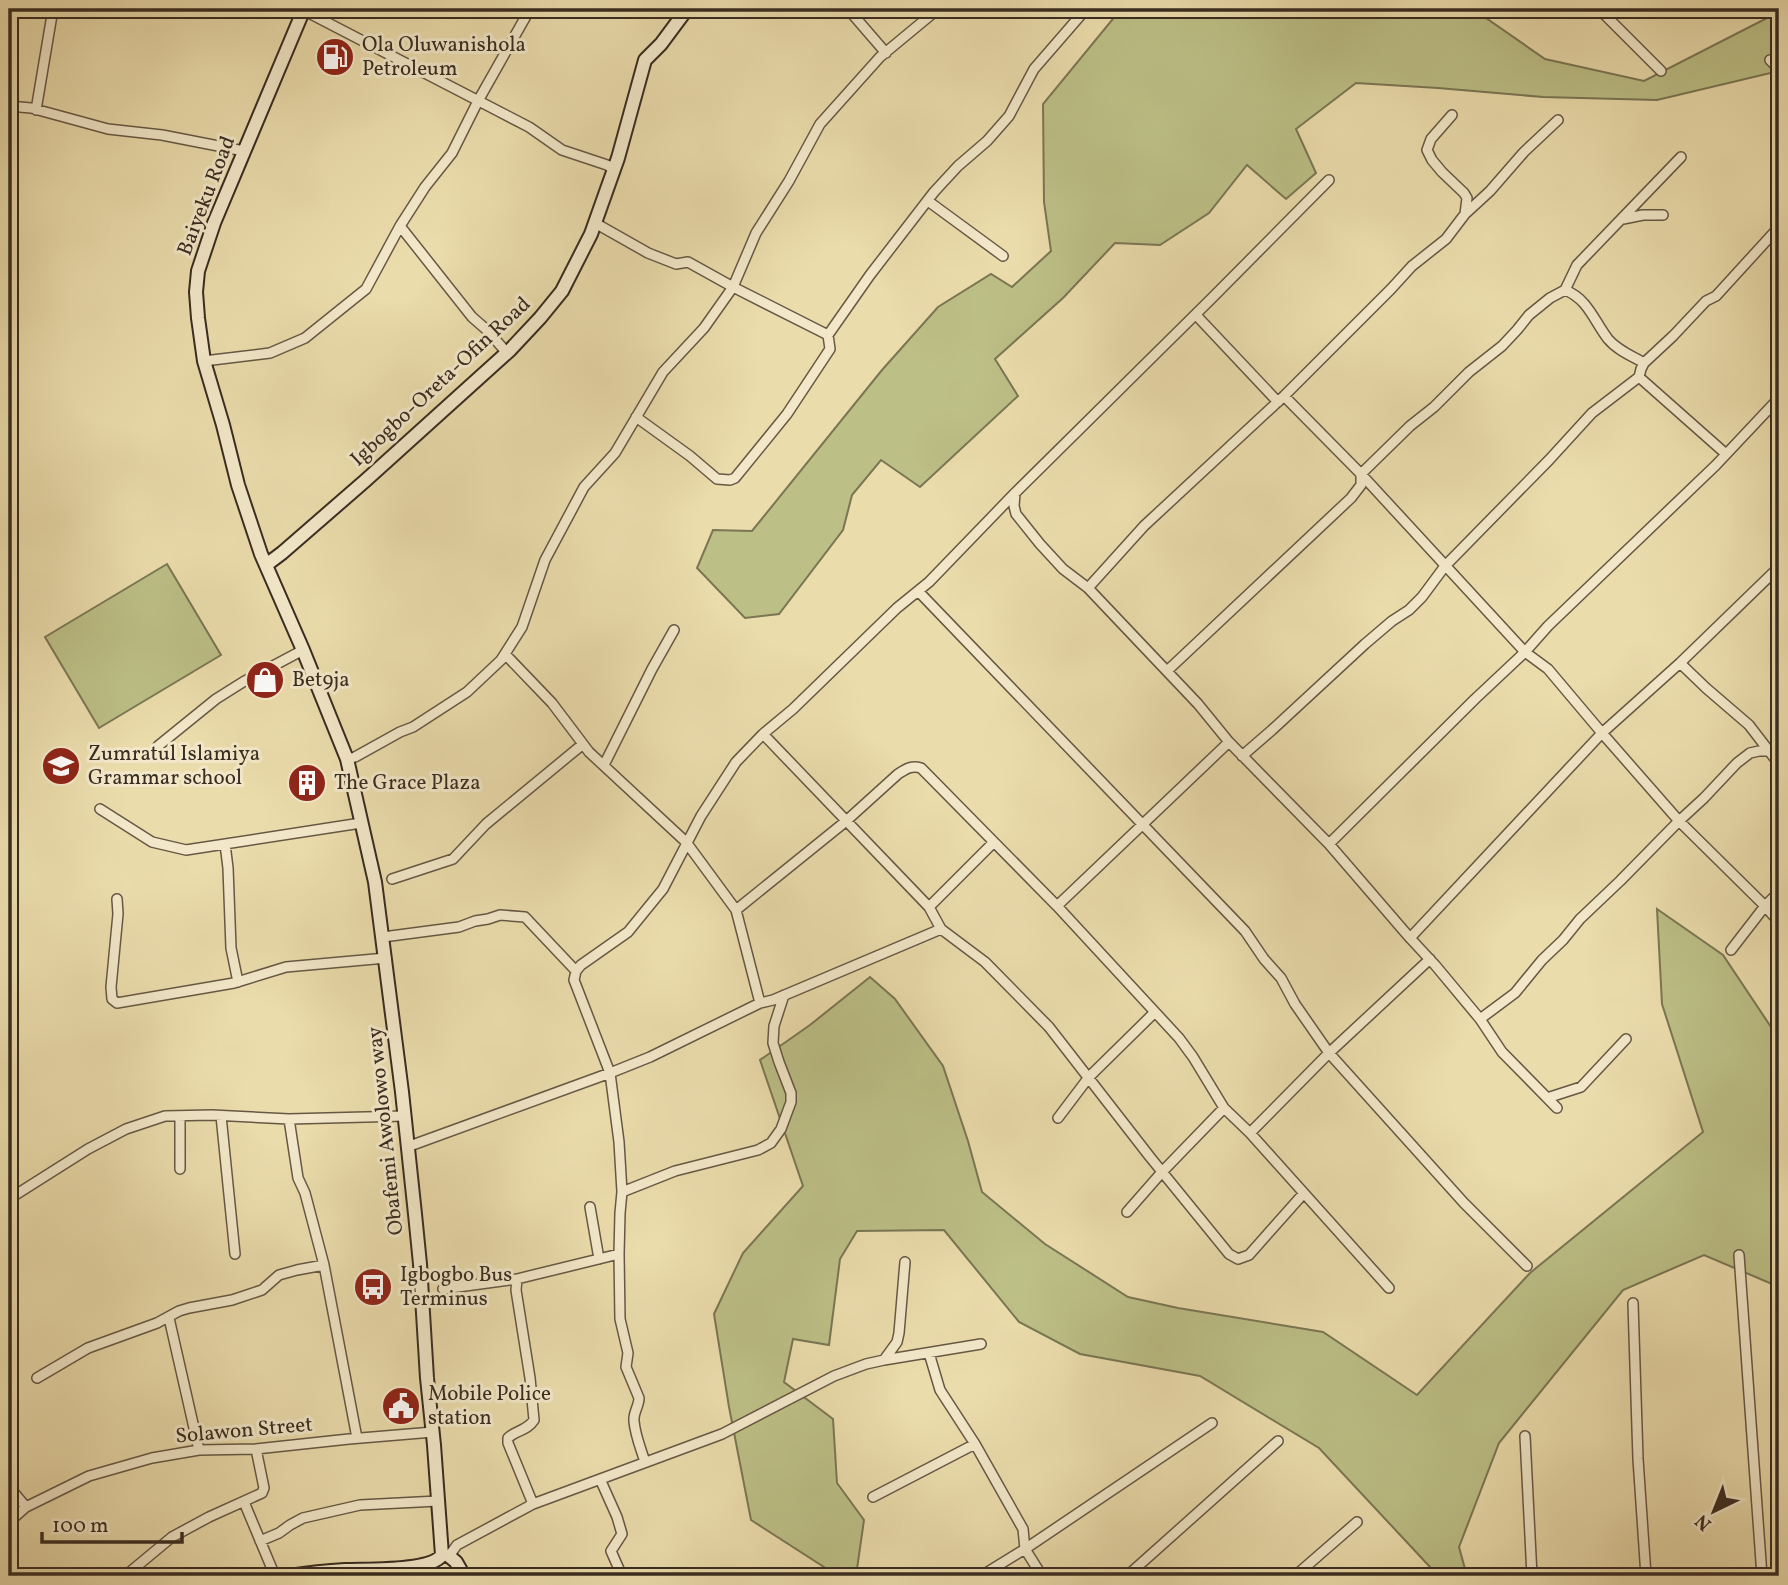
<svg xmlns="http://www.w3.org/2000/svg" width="1788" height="1585" font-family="Vollkorn,serif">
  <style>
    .green { fill: #bcbf86; stroke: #7a7654; stroke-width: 2 }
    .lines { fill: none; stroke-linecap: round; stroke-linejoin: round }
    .street-casing { stroke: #665844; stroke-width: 12 }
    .secondary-casing { stroke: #392c21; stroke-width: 16 }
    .street { stroke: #f2e8c9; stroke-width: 9 }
    .secondary { stroke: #f2e8c9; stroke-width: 12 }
    .labels { text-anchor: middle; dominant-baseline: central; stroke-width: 6; stroke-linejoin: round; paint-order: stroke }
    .poi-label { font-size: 21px; fill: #392c21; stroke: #f2e8c9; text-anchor: start }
    .street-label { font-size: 21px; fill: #392c21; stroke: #f2e8c9 }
  </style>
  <rect width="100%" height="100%" fill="#ebdcac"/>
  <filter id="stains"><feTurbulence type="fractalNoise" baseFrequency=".00286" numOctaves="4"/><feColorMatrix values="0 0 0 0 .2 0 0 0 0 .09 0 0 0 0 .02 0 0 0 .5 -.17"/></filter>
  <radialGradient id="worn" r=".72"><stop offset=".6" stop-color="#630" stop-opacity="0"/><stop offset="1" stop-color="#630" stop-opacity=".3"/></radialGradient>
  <path class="green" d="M1121,9H1473L1545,59L1644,81L1767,18L1779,16V71L1657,100L1543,97L1438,88L1356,83L1296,129L1316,173L1286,199L1247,165L1209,213L1160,245L1115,243L1063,298L995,359L1018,396L920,487L881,460L852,495L843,530L779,614L745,618L697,568L713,530L752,531L882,370L938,307L991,274L1012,287L1051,251L1044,202L1043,104Z
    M167,564L221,655L99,728L45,637Z
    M1657,909L1723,955L1779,1039V1287L1704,1255L1623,1290L1499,1443L1459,1547L1467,1576H1430V1567L1319,1448L1200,1376L1080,1354L1019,1322L944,1230L857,1231L840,1259L829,1345L793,1339L784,1382L833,1419L837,1483L864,1520L856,1576H838L751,1520L729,1407L714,1314L743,1253L803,1186L760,1060L810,1025L870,977L895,999L943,1066L968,1141L982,1192L1045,1244L1128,1297L1178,1308L1323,1332L1417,1395L1530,1273L1703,1132L1662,1004Z"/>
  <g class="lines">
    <defs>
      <path id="street" d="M848,9L886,53
        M1599,9L1661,71
        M303,10L500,112L529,127L562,150L607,165L614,169
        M1770,60L1779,69
        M9,106L31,108L108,129L162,135L244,151
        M36,110L53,9
        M1452,115L1431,139L1427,150L1432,160L1442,172L1464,193L1467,198L1465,214
        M928,201L1003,256
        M1623,219L1643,215H1663
        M595,223L648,253L676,264L688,262L733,287L828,335
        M400,226L472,317L488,331L507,353
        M1565,290C1588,299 1594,321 1608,339C1617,350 1632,356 1644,363
        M1196,315L1278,402
        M828,335L870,275L934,192L958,166L987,141L1009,116L1034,69L1086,9
        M204,361L270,353L305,338L366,289L400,226L425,187L452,153L478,101L530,9
        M1284,396L1361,474L1525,652L1548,669L1602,733L1680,663L1779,567
        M636,417L690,456L717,479L730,480L735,478L787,414L830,349L828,335
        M1726,454L1639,377L1641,369L1644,363L1673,336L1706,301L1716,296L1779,227
        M1015,493L1014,506L1016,514L1040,544L1063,569L1088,588L1198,704L1229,742L1329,844L1410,938L1435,965L1480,1019L1502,1052L1557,1108
        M1088,588L1144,526L1284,396L1391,289L1412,266L1446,239L1465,214L1490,191L1524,152L1558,120
        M918,591L1245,931L1264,959L1281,978L1295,1004L1329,1053L1464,1203L1527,1266
        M505,654L552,703L589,752L686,842L736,910L760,1003
        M1680,663L1706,688L1749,725L1779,764
        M1167,671L1351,498L1361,485V474L1410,426L1434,407L1469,372L1502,346L1517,330L1529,315L1550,298L1565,290L1577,265L1681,157
        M763,734L929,907
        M158,746L216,699L243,682L303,650
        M1242,756L1272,730L1365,644L1392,621L1409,610L1422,597L1445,566L1549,460L1592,413L1639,377
        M347,759L355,757L400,732L413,727L467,692L501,660L522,627L545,560L584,487L615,453L663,372L704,328L733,287L756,233L789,181L820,124L880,57L938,9
        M604,765L652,669L674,630
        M100,809L152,842L186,850L361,823
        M994,842L929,907L941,929L985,962L1049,1027L1150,1157L1229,1254L1238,1259L1249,1255L1304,1193
        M225,844L228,868L231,948L238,982
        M1329,844L1475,699L1525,652L1548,626L1716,465L1779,398
        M392,879L453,859L486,824L583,744
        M117,899L118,914L111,987L112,999L117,1003L234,983L286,967L386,958
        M1057,906L1229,742
        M736,910L845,822L898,774C906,769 911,765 921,768L1057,906L1179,1038L1193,1057L1224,1108L1250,1133L1389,1288
        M383,937L459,927L475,921L488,919L500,915L525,917L576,971
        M1410,938L1602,733L1679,821L1765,906L1779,922
        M1731,950L1765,906L1779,892
        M1480,1019L1515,993L1542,960L1563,940L1580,919L1620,881L1679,821L1704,798L1737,763L1750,753L1759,751H1769
        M9,1067L13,1086L9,1095
        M1547,1098L1581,1087L1626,1039
        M221,1116L235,1254
        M1058,1118L1089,1077L1155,1012
        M289,1119L298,1178L305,1193L324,1265L357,1438
        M1250,1133L1329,1053L1430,959
        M407,1147L610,1073L650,1057L760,1003L773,1000L941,929
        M180,1169V1117
        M622,1192L675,1171L758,1150L771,1143L781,1129L791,1102V1093L779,1062L773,1043L774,1026L784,995
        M9,1199L88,1149L126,1129L165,1116L212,1115L289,1119L404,1116
        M590,1207L599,1259
        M1127,1212L1162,1172L1224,1108
        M1739,1255L1762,1576
        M443,1289L517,1279
        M1633,1303L1638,1459L1646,1576
        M169,1318L199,1450
        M929,1353L940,1390L975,1444L1023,1529L1025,1549L1042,1576
        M884,1360L897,1342L899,1333L905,1262
        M37,1378L88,1348L157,1323L179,1311L189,1308L232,1300L262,1290L279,1275L297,1270L324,1265
        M1525,1436L1532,1576
        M645,1462C641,1449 635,1435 634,1421C633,1413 639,1406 639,1398L626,1367L628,1353L620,1319L619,1254L620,1213L622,1192L619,1142L610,1073L574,980L576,971L581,965L628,932L663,889L701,816L736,762L763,734L793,709L897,608L929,582L1015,493L1212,298L1329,180
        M600,1479L617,1517L622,1534L611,1551L622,1576
        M9,1487L26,1507
        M873,1497L975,1444
        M244,1502L275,1576
        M533,1504L508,1443V1438C516,1430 527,1431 534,1420L530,1378L516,1290L517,1279L619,1254
        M9,1522L26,1507L89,1476L152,1458L199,1450L256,1449L349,1439L433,1432
        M260,1541L279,1533L290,1525L303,1518L360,1505L438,1501
        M445,1554L449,1556L457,1545L533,1504L722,1434L834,1376L866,1364L884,1360L981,1344
        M125,1576L172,1537L209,1517L262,1493L264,1488L256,1449
        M981,1576L1025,1549L1212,1423
        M1127,1576L1278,1441
        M1295,1576L1357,1522"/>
      <path id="secondary" d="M266,565L282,553L366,480L510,350L540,318L562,291L591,234L618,158L645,60L661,44L687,9
        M449,1556L456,1562L464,1576
        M289,1576C308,1573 326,1571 345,1570C366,1569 430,1572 442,1555L434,1445L427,1378L420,1264L415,1214L402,1092L375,882L347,759L303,650L261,554L238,485L223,425L204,361L198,318L196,292L198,271L214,223L304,9"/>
    </defs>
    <use href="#street" class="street-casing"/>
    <use href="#secondary" class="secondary-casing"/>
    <use href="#street" class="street"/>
    <use href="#secondary" class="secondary"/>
  </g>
  <defs>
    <symbol id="fuel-disc" viewBox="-11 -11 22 22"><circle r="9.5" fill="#8f2418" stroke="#f2e8c9"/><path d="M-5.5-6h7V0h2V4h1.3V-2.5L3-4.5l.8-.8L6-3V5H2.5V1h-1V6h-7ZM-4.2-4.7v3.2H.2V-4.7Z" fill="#fff"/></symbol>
    <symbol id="shop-disc" viewBox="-11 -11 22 22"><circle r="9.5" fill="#8f2418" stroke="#f2e8c9"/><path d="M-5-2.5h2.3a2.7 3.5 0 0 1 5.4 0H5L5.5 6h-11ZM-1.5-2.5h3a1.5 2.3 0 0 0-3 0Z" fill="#fff"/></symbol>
    <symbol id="school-disc" viewBox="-11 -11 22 22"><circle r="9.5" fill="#8f2418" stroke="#f2e8c9"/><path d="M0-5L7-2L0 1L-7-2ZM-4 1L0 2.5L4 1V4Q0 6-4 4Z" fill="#fff"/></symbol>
    <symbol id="building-disc" viewBox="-11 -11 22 22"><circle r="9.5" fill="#8f2418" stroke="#f2e8c9"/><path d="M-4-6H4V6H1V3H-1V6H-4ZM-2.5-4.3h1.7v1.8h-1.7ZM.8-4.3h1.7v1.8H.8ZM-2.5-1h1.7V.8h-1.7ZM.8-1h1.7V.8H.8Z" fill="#fff"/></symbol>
    <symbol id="bus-disc" viewBox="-11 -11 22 22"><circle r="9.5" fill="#8f2418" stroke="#f2e8c9"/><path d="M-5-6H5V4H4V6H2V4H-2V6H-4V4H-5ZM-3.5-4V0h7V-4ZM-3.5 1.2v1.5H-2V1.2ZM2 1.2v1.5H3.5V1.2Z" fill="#fff"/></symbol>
    <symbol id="civic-disc" viewBox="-11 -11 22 22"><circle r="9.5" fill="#8f2418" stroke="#f2e8c9"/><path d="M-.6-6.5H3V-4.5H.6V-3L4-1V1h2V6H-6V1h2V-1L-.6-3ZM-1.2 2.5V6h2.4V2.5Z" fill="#fff"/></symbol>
  </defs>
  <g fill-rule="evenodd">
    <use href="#fuel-disc" x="313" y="35" width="44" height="44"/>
    <use href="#shop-disc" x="243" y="658" width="44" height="44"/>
    <use href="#school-disc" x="39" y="744" width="44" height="44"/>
    <use href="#building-disc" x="285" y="761" width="44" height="44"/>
    <use href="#bus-disc" x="351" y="1265" width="44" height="44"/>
    <use href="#civic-disc" x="379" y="1384" width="44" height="44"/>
  </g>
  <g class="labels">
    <g class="poi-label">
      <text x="362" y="45">Ola Oluwanishola<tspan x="362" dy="24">Petroleum</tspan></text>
      <text x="292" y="680">Bet9ja</text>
      <text x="88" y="754">Zumratul Islamiya<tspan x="88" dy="24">Grammar school</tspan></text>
      <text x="334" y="783">The Grace Plaza</text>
      <text x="400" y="1275">Igbogbo Bus<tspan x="400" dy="24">Terminus</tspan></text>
      <text x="428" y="1394">Mobile Police<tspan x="428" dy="24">station</tspan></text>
    </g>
    <g class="street-label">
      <text transform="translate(207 196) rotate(-69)">Baiyeku Road</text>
      <text transform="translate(441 382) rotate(-43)">Igbogbo-Oreta-Ofin Road</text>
      <text transform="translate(386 1131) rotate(-96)">Obafemi Awolowo way</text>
      <text transform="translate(244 1431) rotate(-5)">Solawon Street</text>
    </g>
  </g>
  <rect width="1788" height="1585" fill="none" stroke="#ebdcac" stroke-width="35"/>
  <rect x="10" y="10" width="1767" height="1564" fill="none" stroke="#392c21" stroke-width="3.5"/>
  <rect x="18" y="18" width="1753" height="1550" fill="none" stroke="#392c21" stroke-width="2"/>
  <g transform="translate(1714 1511) rotate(223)" stroke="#f2e8c9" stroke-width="5" paint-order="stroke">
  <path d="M0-5L12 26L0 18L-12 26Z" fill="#392c21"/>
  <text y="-10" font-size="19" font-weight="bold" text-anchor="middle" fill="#392c21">N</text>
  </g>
  <path d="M42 1532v10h140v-10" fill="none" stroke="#392c21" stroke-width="3.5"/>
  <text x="52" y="1532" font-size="21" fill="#392c21" stroke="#f2e8c9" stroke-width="5" paint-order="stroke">100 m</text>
  <rect width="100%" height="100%" filter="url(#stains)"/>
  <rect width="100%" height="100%" fill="url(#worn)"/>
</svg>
